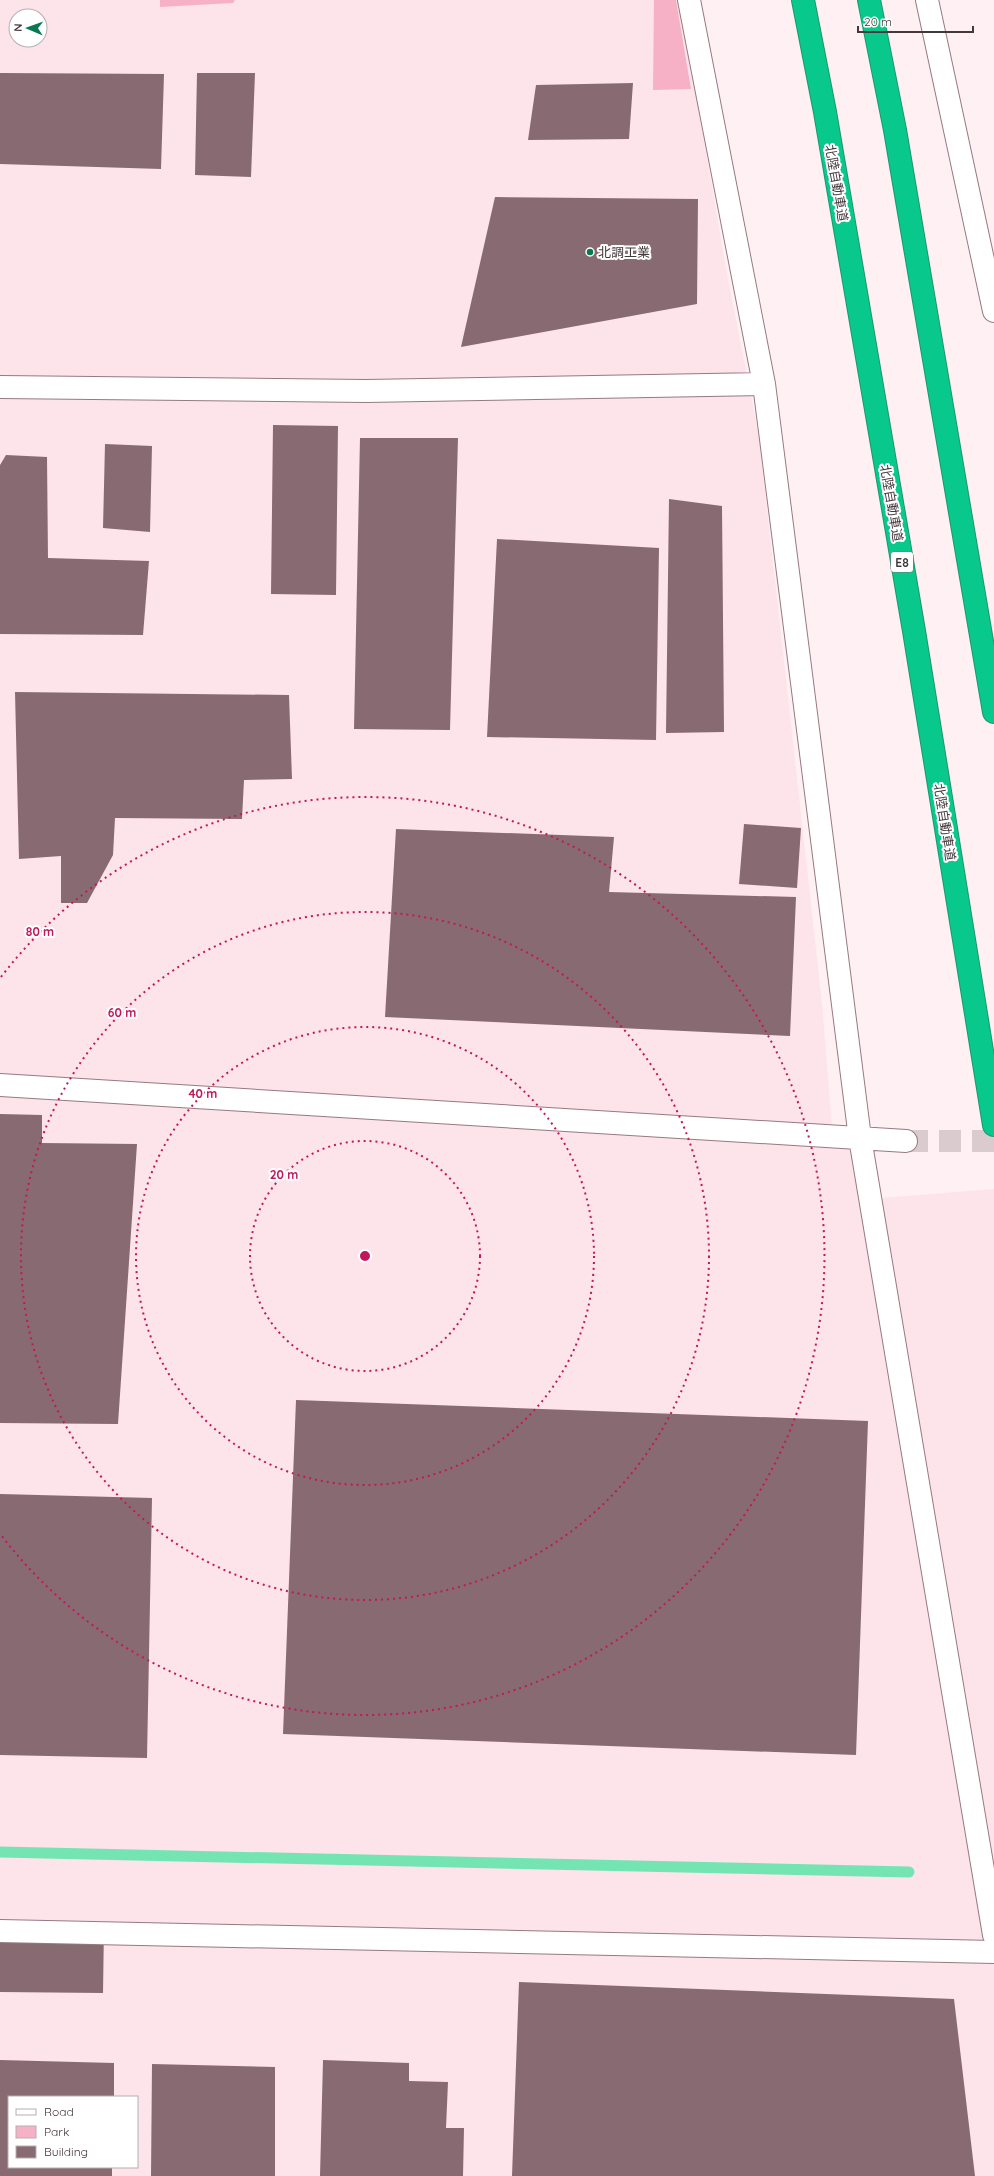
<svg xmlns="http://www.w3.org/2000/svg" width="994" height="2176" font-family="Quicksand,'Noto Sans JP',sans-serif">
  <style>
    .built { fill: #fde3ea; fill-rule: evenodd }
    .green { fill: #f7b1c6 }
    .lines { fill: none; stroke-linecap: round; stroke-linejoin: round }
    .stream { stroke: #74e5b2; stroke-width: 11 }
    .building { fill: #886a73 }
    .minor-tunnel { stroke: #d9cbce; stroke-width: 22; stroke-dasharray: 22 11; stroke-linecap: butt }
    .minor-casing { stroke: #977981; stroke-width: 24 }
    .highway-casing { stroke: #1e966f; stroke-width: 24 }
    .minor { stroke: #fff; stroke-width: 22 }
    .highway { stroke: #09c88b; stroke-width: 22 }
    .ring { fill: none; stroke: #c2185b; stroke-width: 2; stroke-dasharray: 2 4 }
    .poi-dot { fill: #087852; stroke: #fff; stroke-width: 1.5 }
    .labels { text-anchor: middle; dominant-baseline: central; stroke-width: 4; stroke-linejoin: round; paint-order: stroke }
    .shield { fill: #fff; stroke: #7d7476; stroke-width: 1 }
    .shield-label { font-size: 12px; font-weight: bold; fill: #45383c }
    .street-label { font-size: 13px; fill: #45383c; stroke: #fff }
    .poi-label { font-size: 13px; fill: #45383c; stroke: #fff; text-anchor: start }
    .centre { fill: #c2185b; stroke: #fff; stroke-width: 2 }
    .ring-label { font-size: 12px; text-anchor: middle; font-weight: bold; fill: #c2185b; stroke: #fff; stroke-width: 4; stroke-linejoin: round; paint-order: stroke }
  </style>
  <rect width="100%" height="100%" fill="#fef0f3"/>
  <path class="built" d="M0,0H680L726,269L759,437L822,1004L833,1141L857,1149L869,1199L994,1189V2176H0ZM16,16H40V40H16ZM9,2097H137V2167H9Z"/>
  <path class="green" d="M160,0H235L233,3L160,7Z
    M654,0H676L691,89L653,90Z"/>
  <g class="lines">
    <path class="stream" d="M0,1852L909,1872"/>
  </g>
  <path class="building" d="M0,73L164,74L161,169L0,164Z
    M197,73H255L251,177L195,175Z
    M633,83L629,139L528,140L536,85Z
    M495,197L698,199L697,304L461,347Z
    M273,425L338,426L336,595L271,594Z
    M360,438H458L450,730L354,729Z
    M105,444L152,446L150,532L103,528Z
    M6,455L47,457L48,558L149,561L143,635L0,634V465Z
    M669,499L722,506L724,732L666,733Z
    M497,539L659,548L656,740L487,737Z
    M15,692L289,695L292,779L244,780L242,819L115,818L113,855L87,903H61V856L19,859Z
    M744,824L801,828L797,888L739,884Z
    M396,829L614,837L609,892L796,897L790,1036L385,1017Z
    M0,1114L42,1115V1143L137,1144L118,1424L0,1423Z
    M296,1400L868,1421L856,1755L283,1734Z
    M0,1494L152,1498L147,1758L0,1755Z
    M0,1924L104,1925L103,1993L0,1992Z
    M519,1982L954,1999L975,2176H512Z
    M0,2060L114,2063V2097H9V2167H112V2176H0Z
    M323,2060L409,2063V2081L448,2082L446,2128H464L463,2176H320Z
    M152,2064L275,2067V2176H151Z"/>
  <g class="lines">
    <path class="minor-tunnel" d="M906,1141H994"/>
    <defs>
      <path id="minor" d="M689,0L764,384L860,1138L994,1935
        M927,0L994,311
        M0,387L366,391L764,384
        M0,1085L906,1141
        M0,1931L994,1952"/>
      <path id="highway" d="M803,0L825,112L914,631L994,1125
        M869,0L895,130L994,712"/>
    </defs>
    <use href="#minor" class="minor-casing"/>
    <use href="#highway" class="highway-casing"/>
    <use href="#minor" class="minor"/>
    <use href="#highway" class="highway"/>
  </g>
  <g class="ring">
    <circle cx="365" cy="1256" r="115"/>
    <circle cx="365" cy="1256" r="229"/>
    <circle cx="365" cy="1256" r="344"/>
    <path d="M1 977A459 459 0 1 1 1 1535"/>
  </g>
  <circle class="poi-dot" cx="590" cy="252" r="4"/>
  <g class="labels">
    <rect class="shield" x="891" y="552" width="22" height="20" rx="3"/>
    <g class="shield-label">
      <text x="902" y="562">E8</text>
    </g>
    <g class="street-label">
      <text transform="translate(837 183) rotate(80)">北陸自動車道</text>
      <text transform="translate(892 503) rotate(80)">北陸自動車道</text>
      <text transform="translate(945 822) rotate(81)">北陸自動車道</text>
    </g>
    <g class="poi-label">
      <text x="598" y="252">北調工業</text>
    </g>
  </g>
  <circle cx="365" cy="1256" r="6" class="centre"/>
  <g class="ring-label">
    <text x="40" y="936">80 m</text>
    <text x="122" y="1017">60 m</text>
    <text x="203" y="1098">40 m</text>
    <text x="284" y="1179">20 m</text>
  </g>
  <rect x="8" y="2096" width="130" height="72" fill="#ffffff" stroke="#b5afb1"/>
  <rect x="16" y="2109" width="20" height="6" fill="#ffffff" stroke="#b5afb1"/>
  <text x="44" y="2116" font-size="12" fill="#45383c">Road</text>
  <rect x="16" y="2126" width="20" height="12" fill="#f7b1c6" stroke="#b5afb1"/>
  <text x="44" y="2136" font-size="12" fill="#45383c">Park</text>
  <rect x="16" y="2146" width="20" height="12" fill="#886a73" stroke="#b5afb1"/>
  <text x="44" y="2156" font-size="12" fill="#45383c">Building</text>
  <g transform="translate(28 28) rotate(272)"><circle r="19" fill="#ffffff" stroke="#b5afb1"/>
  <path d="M0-3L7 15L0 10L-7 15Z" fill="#087852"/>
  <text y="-6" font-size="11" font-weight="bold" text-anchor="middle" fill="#45383c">N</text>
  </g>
  <path d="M858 26v6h115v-6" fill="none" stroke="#45383c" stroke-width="2"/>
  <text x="864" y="26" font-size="12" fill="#45383c" stroke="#ffffff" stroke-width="3" paint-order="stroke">20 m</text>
</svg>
